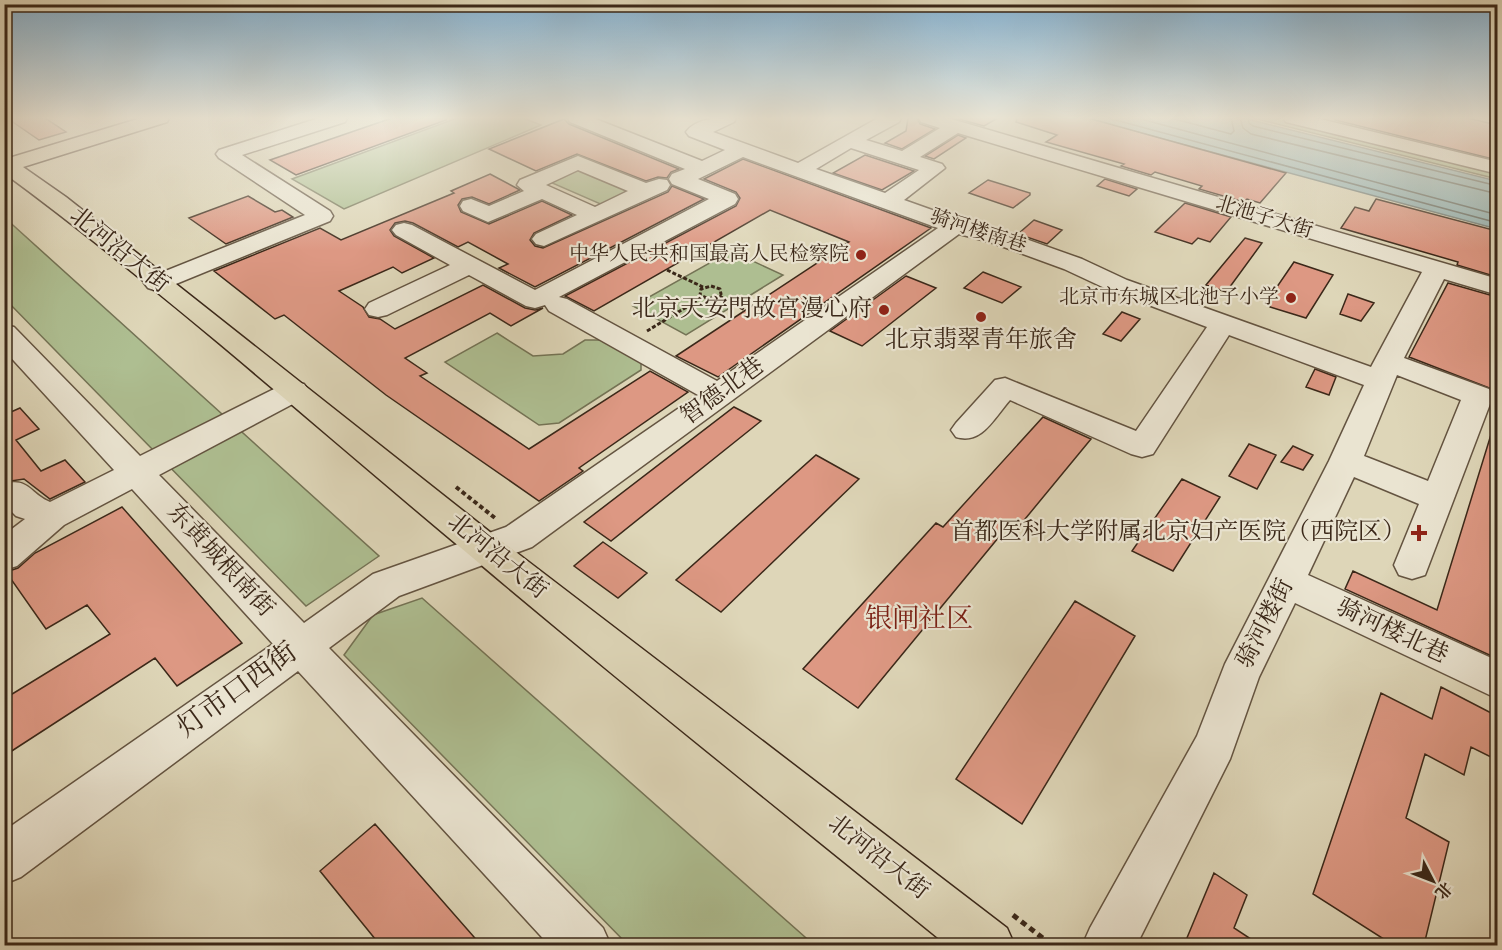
<svg xmlns="http://www.w3.org/2000/svg" width="1502" height="950" font-family="'Old Standard TT','Noto Serif SC',serif">
  <style>
    .green { fill: #aebe91; stroke: #747355; stroke-width: 1.5 }
    .water { fill: #96b7b8; stroke: #727e78; stroke-width: 1.5 }
    .lines { fill: none; stroke-linecap: round; stroke-linejoin: round }
    .shore { stroke: #687068; stroke-width: 1.5 }
    .building { fill: #dd9883; stroke: #3b2819; stroke-width: 1.5 }
    .minor-casing { stroke: #645441; stroke-width: 3 }
    .major-casing { stroke: #3b2819; stroke-width: 3 }
    .path-far2 { stroke: #3b2819; stroke-width: 3; stroke-dasharray: 4 2; stroke-linecap: butt }
    .path-far1 { stroke: #3b2819; stroke-width: 4; stroke-dasharray: 4.5 3; stroke-linecap: butt }
    .path { stroke: #3b2819; stroke-width: 5; stroke-dasharray: 6 4.5; stroke-linecap: butt }
    .minor { fill: #eae4d1; fill-rule: evenodd }
    .major { fill: #ded6b8; fill-rule: evenodd }
    .poi-dot { fill: #8f2418; stroke: #eae4d1; stroke-width: 2 }
    .labels { text-anchor: middle; dominant-baseline: central; stroke-width: 4.5; stroke-linejoin: round; paint-order: stroke }
    .far-street-label { font-size: 20px; fill: #3b2819; stroke: #eae4d1 }
    .far-poi-label { font-size: 20px; fill: #3b2819; stroke: #eae4d1; text-anchor: end }
    .street-label { font-size: 24px; fill: #3b2819; stroke: #eae4d1 }
    .poi-label { font-size: 24px; fill: #3b2819; stroke: #eae4d1; text-anchor: end }
    .quarter-label { font-size: 27px; fill: #7a1f14; stroke: #eae4d1 }
    .near-street-label { font-size: 28px; fill: #3b2819; stroke: #eae4d1 }
  </style>
  <rect width="100%" height="100%" fill="#ded6b8"/>
  <filter id="stains"><feTurbulence type="fractalNoise" baseFrequency=".00333" numOctaves="4"/><feColorMatrix values="0 0 0 0 .2 0 0 0 0 .09 0 0 0 0 .02 0 0 0 .5 -.17"/></filter>
  <radialGradient id="worn" r=".72"><stop offset=".6" stop-color="#630" stop-opacity="0"/><stop offset="1" stop-color="#630" stop-opacity=".3"/></radialGradient>
  <path class="green" d="M457,118H523L541,125L344,209L292,179Z
    M1253,118H1289L1497,169V179Z
    M579,168L632,190L605,206L550,182Z
    M4,217L379,556L306,606L5,299Z
    M731,251L783,275L686,335L633,306Z
    M497,333L533,356L563,354L585,340H605L641,361V370L559,423L539,425L445,362Z
    M422,598L814,945H628L344,655L373,615Z"/>
  <path class="water" d="M1085,118H1243L1497,181V229Z"/>
  <g class="lines">
    <path class="shore" d="M1108,118L1498,223
      M1137,118L1498,215
      M1171,118L1231,134L1234,131L1231,118
      M1240,118L1243,128L1251,134L1498,194
      M1248,118L1249,123L1253,126L1498,186"/>
  </g>
  <path class="building" d="M7,118H45L66,132L39,140Z
    M392,118H446V120L296,175L270,160Z
    M908,118H917L920,124L935,129L902,149L885,143L906,131Z
    M955,118H998L984,126Z
    M1017,118H1088L1286,173L1260,203L1247,199L1244,202L1199,189L1202,186L1155,172L1151,175L1121,166L1124,164L1046,142L1057,135L1016,122Z
    M1335,118H1468L1497,125V160L1335,120Z
    M564,119L569,124L679,169L671,172L667,178L658,177L646,181L577,154L536,171L489,149Z
    M958,135L966,138L934,159L925,156Z
    M865,155L914,171L882,190L833,173Z
    M743,159L931,228L718,377L676,356L849,242L770,210L594,311L565,296L736,206L740,198L736,192L704,179Z
    M490,174L520,190L489,204L472,197L462,199L458,205L461,212L489,224L542,201L572,215L534,233L530,240L535,246L543,248L668,192L672,186L704,199L535,287L499,268L508,264L468,242L458,247L413,223L405,221L395,223L390,230L394,236L434,258L402,273L393,267L339,291L363,307L369,317L380,319L395,329L483,285L525,308L535,310L543,308L511,326L490,313L405,358L427,373L420,376L529,449L650,371L688,392L579,468L583,471L539,501L386,395L284,315L275,319L214,271L320,228L341,240L454,193L451,191Z
    M1105,179L1137,189L1129,196L1097,186Z
    M988,180L1030,193V195L1013,208L969,193Z
    M248,196L275,212L282,210L293,217L226,244L189,218Z
    M1376,199L1497,231V277L1457,265L1458,262L1341,228L1355,207L1369,211Z
    M1185,203L1231,217L1210,242L1198,238L1192,244L1155,232Z
    M1034,220L1062,230L1047,244L1018,234Z
    M1245,238L1262,243L1232,284L1226,292L1206,285Z
    M1294,262L1333,275L1306,318L1270,307V297Z
    M983,272L1021,287L1002,303L964,288Z
    M906,276L936,288L862,346L830,331Z
    M1448,283L1497,297V391L1409,357Z
    M1348,294L1374,303L1361,321L1340,314Z
    M1122,312L1140,319L1121,341L1103,334Z
    M1315,369L1336,377L1329,395L1306,387Z
    M734,407L761,421L611,541L584,522Z
    M20,408L39,429L16,440L41,471L65,460L85,482L50,499L24,479L4,482V415Z
    M1043,417L1091,439L1016,530L1008,526L858,708L803,669L936,523L943,527Z
    M1493,428H1497L1496,658L1345,589L1353,571L1437,610Z
    M1249,444L1276,455L1257,489L1229,476Z
    M1293,446L1313,455L1303,470L1281,462Z
    M816,455L859,479L721,612L676,580Z
    M1182,479L1220,497L1173,571L1132,551Z
    M122,507L242,643L177,686L155,658L4,756V699L110,634L87,605L46,629L6,572L18,568L35,553Z
    M603,542L647,573L618,598L574,566Z
    M1075,601L1135,636L1022,824L956,779Z
    M1441,687L1497,716V760L1471,747L1464,775L1425,754L1406,818L1449,842L1424,945H1393L1313,894L1381,693L1432,719Z
    M375,824L481,945H380L320,871Z
    M1214,873L1247,895L1234,928L1260,945H1184Z"/>
  <g class="lines">
    <defs>
      <path id="minor" d="M319,118H347L345,122L242,155L330,211L333,216L330,221L166,288L157,291L148,288L144,283L148,278L305,215L219,158L216,154L219,150Z
        M568,118H593L702,161L725,150L689,136L686,132C697,117 720,118 736,118L734,122L713,132L798,163L878,118H901L899,122L866,140L902,151L940,128L921,122L919,118H948L1498,279V295L1444,279L1404,358L1489,389L1493,396L1425,575L1412,579L1399,575L1394,565L1419,504L1354,477L1308,575L1498,661V699L1295,603L1259,677L1230,759L1136,946H1082L1090,928L1197,736L1225,664L1329,461L1364,385L1229,335L1153,454L1142,457L1131,454L1010,400C994,418 982,445 956,437L951,430L956,423L995,380L1005,378L1136,431L1207,327L1109,290L1064,269L990,242L959,234L532,547L399,596L329,648L603,928L611,946H550L298,671L21,877L4,884V831L273,644L132,489L64,525L17,566L4,570V535L25,519L16,516L9,509L4,510V484C29,477 30,494 50,502L114,470L4,350V325L14,327L140,456L284,384L294,382L304,384L309,391L304,398L159,475L304,623L373,574L506,527L698,395L549,311L545,305L535,308L526,306L469,275L387,315L378,317L369,315L365,309L369,303L450,265L396,235L392,230L396,225L404,223L412,225L535,290L709,199L672,184L669,179L672,174L685,169L570,122ZM958,133L1422,272L1371,367L1127,280L1082,259L1006,232L963,221L904,200L945,168L942,164L920,157ZM851,148L919,170L885,193L816,169ZM743,157L938,228L717,381L567,299L559,297L735,204L738,199L735,194L698,179ZM1397,375L1461,400L1428,481L1364,456Z
        M1284,118H1316L1498,162V174L1286,122Z
        M578,156L646,183L659,179L667,180L670,185L667,190L544,246L536,244L532,239L536,234L577,215L542,199L488,222L463,211L460,206L463,201L471,199L489,206L524,191L517,185L520,180ZM578,170L628,191L595,207L546,185Z"/>
      <path id="major" d="M141,118H169L167,122L23,167L66,197L500,540L1007,928L1015,946H948C789,817 629,690 473,558C318,429 167,293 4,173V157L9,158Z"/>
    </defs>
    <use href="#minor" class="minor-casing"/>
    <use href="#major" class="major-casing"/>
    <path class="path-far2" d="M667,270L703,287
      M711,286L720,289L721,294L709,299L700,295L701,289Z
      M719,296L745,310
      M647,331L703,297"/>
    <path class="path-far1" d="M456,487L495,518"/>
    <path class="path" d="M1013,915L1053,946"/>
    <use href="#minor" class="minor"/>
    <use href="#major" class="major"/>
  </g>
  <linearGradient id="sky" x2="0" y2="1"><stop stop-color="#87b5d5"/><stop offset="0.47" stop-color="#f0eddf"/><stop offset="1" stop-color="#f0eddf" stop-opacity="0"/></linearGradient>
  <rect width="1502" height="251" fill="url(#sky)"/>
  <g class="poi-dot">
    <circle cx="861" cy="255" r="6"/>
    <circle cx="1291" cy="298" r="6"/>
    <circle cx="884" cy="310" r="6"/>
    <circle cx="981" cy="317" r="6"/>
    <path d="M1416 524h6v6h6v6h-6v6h-6v-6h-6v-6h6z"/>
  </g>
  <g class="labels">
    <g class="far-street-label">
      <text transform="translate(1264 218) rotate(17)">北池子大街</text>
      <text transform="translate(978 232) rotate(18)">骑河楼南巷</text>
    </g>
    <g class="far-poi-label">
      <text x="849" y="255">中华人民共和国最高人民检察院</text>
      <text x="1279" y="298">北京市东城区北池子小学</text>
    </g>
    <g class="street-label">
      <text transform="translate(119 251) rotate(39)">北河沿大街</text>
      <text transform="translate(723 392) rotate(-36)">智德北巷</text>
      <text transform="translate(497 557) rotate(39)">北河沿大街</text>
      <text transform="translate(220 561) rotate(47)">东黄城根南街</text>
      <text transform="translate(1266 624) rotate(-63)">骑河楼街</text>
      <text transform="translate(1392 632) rotate(25)">骑河楼北巷</text>
      <text transform="translate(878 858) rotate(38)">北河沿大街</text>
    </g>
    <g class="poi-label">
      <text x="872" y="310">北京天安門故宮漫心府</text>
      <text x="981" y="341" text-anchor="middle">北京翡翠青年旅舍</text>
      <text x="1406" y="533">首都医科大学附属北京妇产医院（西院区）</text>
    </g>
    <g class="quarter-label">
      <text x="919" y="619">银闸社区</text>
    </g>
    <g class="near-street-label">
      <text transform="translate(238 691) rotate(-36)">灯市口西街</text>
    </g>
  </g>
  <rect width="1502" height="950" fill="none" stroke="#ded6b8" stroke-width="24"/>
  <rect x="6" y="6" width="1490" height="938" fill="none" stroke="#3b2819" stroke-width="3"/>
  <rect x="12" y="12" width="1478" height="926" fill="none" stroke="#3b2819" stroke-width="1.5"/>
  <g transform="translate(1433 881) rotate(132)" stroke="#eae4d1" stroke-width="4.5" paint-order="stroke">
  <path d="M0-4.5L10 22L0 15L-10 22Z" fill="#3b2819"/>
  <text y="-9" font-size="16" font-weight="bold" text-anchor="middle" fill="#3b2819">北</text>
  </g>
  <rect width="100%" height="100%" filter="url(#stains)"/>
  <rect width="100%" height="100%" fill="url(#worn)"/>
</svg>
